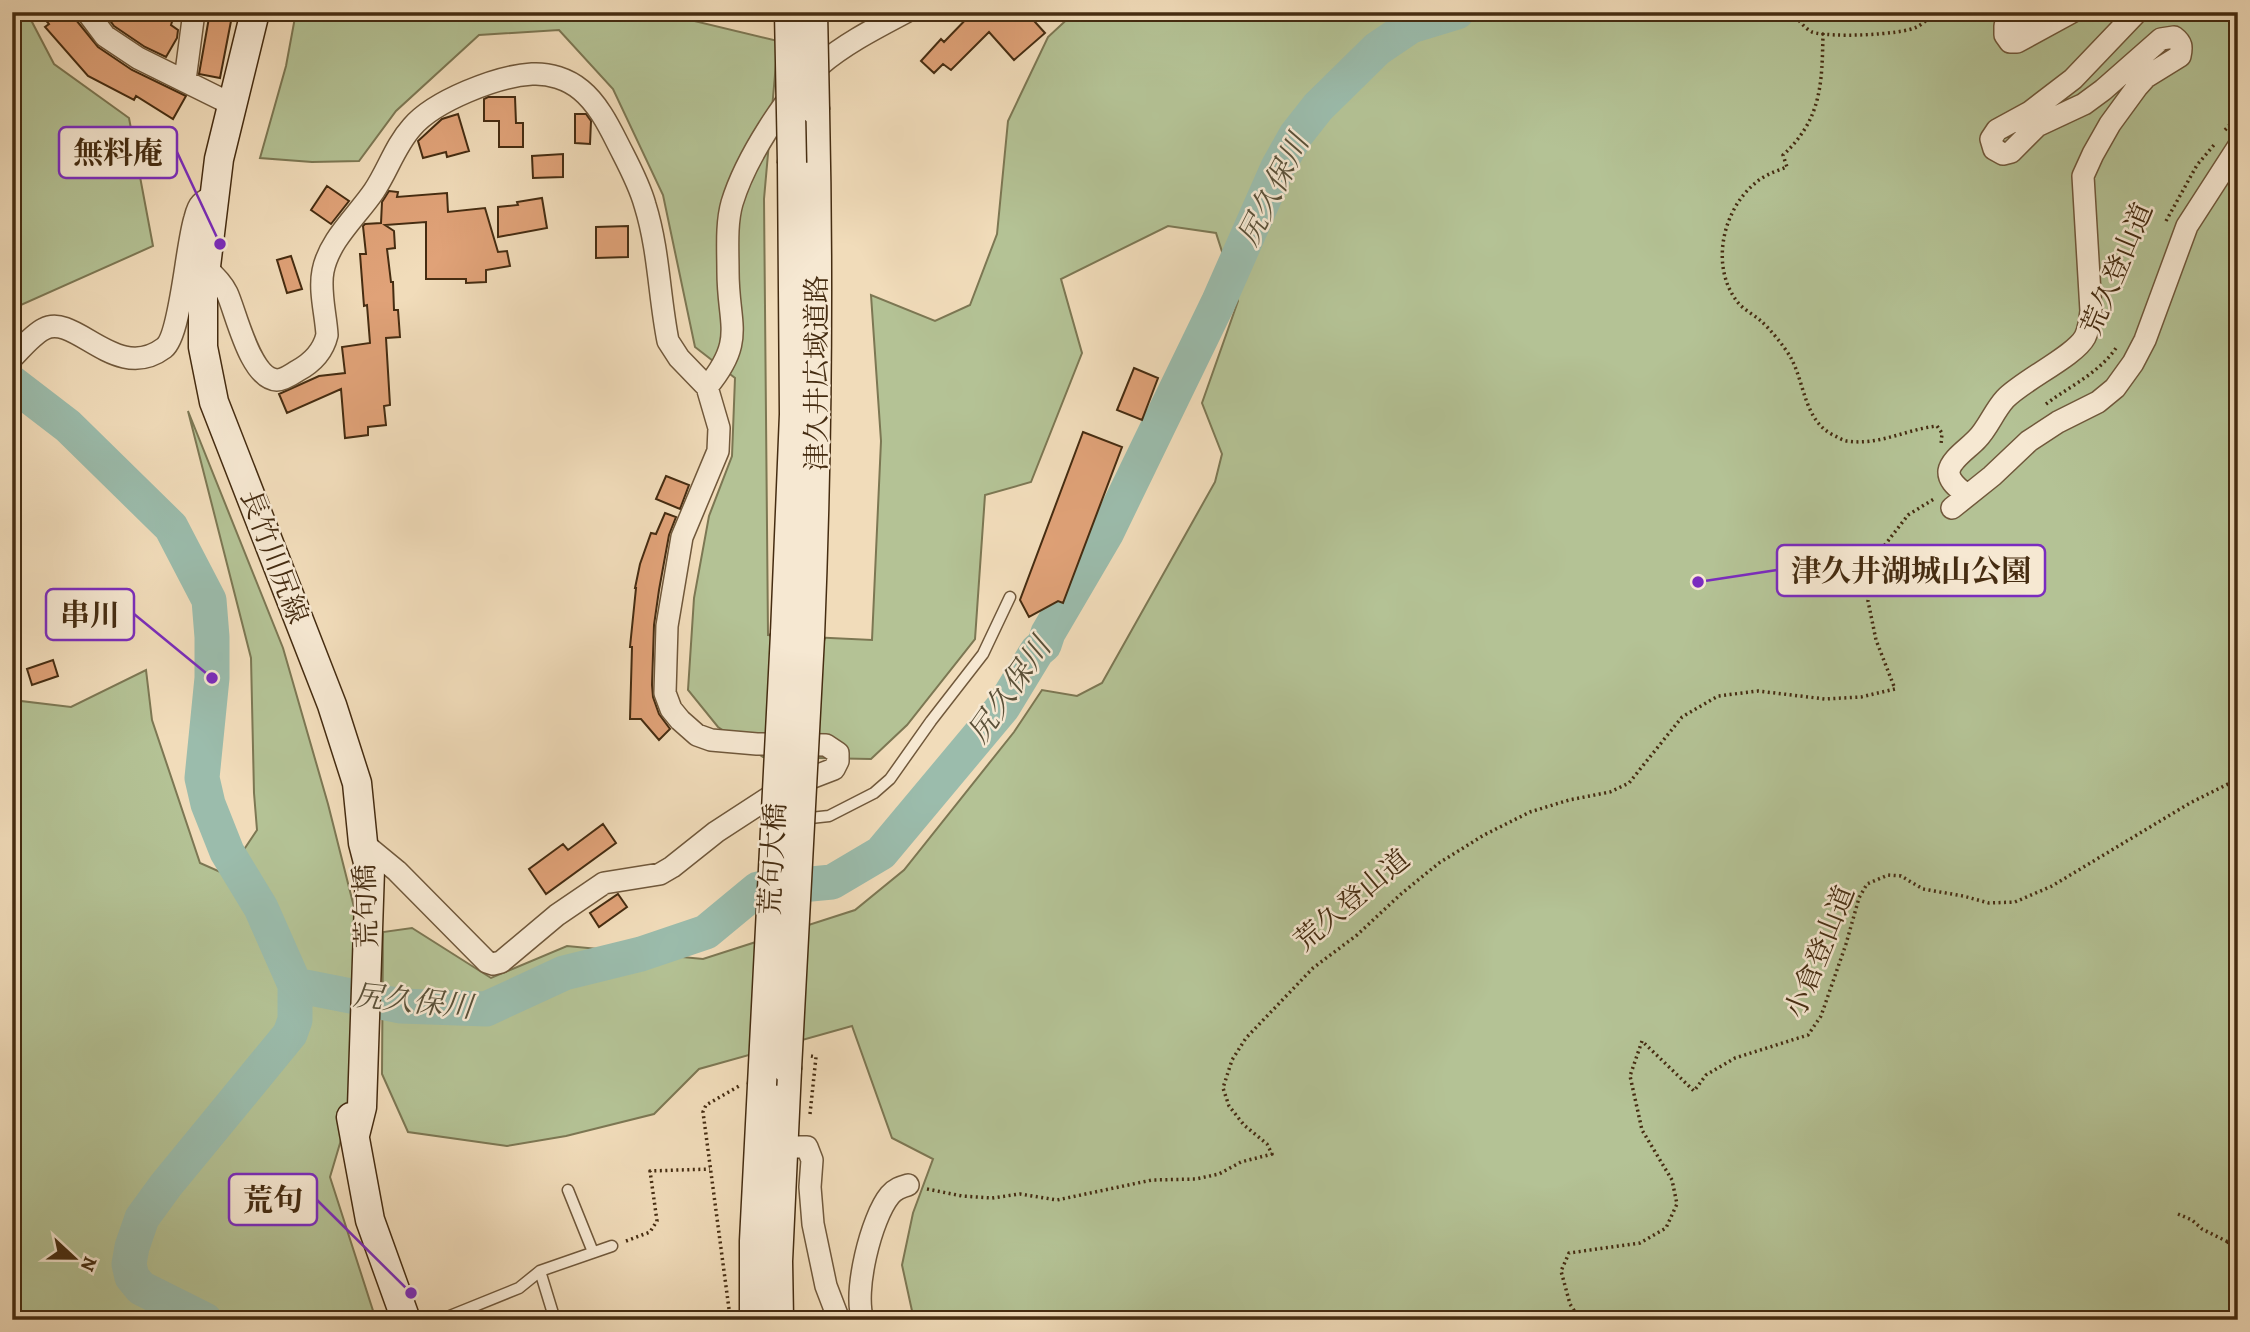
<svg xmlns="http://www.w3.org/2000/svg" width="2250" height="1332" font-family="Alegreya,'Noto Serif JP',serif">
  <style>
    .green { fill: #b4c295; stroke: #7c7753; stroke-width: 2 }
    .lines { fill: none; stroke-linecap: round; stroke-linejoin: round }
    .river { stroke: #9bbcac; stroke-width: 35 }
    .building { fill: #e0a278; stroke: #452c11; stroke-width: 2 }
    .lane-casing { stroke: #70583b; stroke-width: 13 }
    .street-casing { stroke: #70583b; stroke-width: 24 }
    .secondary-casing { stroke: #452c11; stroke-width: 31 }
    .path { stroke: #452c11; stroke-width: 3.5; stroke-dasharray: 2 3.5; stroke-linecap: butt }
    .lane { stroke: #f6e8d2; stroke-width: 10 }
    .street { stroke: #f6e8d2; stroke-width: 21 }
    .secondary { stroke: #f6e8d2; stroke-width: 28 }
    .secondary-bridge-casing { stroke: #452c11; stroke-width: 31; stroke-linecap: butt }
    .secondary-bridge { stroke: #f6e8d2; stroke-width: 28 }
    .labels { text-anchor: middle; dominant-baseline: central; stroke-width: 5; stroke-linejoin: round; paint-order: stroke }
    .street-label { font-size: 28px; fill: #452c11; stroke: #f6e8d2 }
    .water-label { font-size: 30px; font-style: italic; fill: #5a5038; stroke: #f6e8d2 }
    .leader { fill: none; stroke: #7b2cbf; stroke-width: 2.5 }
    .callout-dot { fill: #7b2cbf; stroke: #f6e8d2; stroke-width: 2.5 }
    .callout { fill: #f6e8d2; stroke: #7b2cbf; stroke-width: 2.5 }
    .callout-label { font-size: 30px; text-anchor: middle; font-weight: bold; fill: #452c11 }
  </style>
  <rect width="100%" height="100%" fill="#f1dcba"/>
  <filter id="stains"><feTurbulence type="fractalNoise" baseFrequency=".00286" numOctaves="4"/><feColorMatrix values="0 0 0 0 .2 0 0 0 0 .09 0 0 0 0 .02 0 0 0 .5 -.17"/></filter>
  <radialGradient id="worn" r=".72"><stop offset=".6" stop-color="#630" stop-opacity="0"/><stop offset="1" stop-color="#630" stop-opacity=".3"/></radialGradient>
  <path class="green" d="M12,12H20L32,22L54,64L129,118L153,246L12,309Z
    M296,12H667L665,14L778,41L764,199L768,635L872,640L881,441L871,295L935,321L970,305L997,234L1008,121L1048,37L1075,12H2238V1320H914L902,1265L913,1213L933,1159L892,1138L852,1026L699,1069L654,1114L566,1136L507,1146L408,1132L382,1074L383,932L412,928L491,978L567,946L703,959L855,910L904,870L1014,732L1042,690L1077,696L1102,683L1215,482L1222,454L1202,403L1238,301L1216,233L1168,226L1061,279L1082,353L1031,482L985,495L975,639L907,725L871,759L763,757L718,727L688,690L694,598L709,516L732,456L735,378L695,347L663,195L613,89L559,30L479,35L396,111L359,161L312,162L260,158L286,66Z
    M188,411L283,648L328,804L359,927L360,1076L330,1177L376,1320H12V700L71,707L146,670L152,720L200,863L227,875L257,830L254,793L251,658Z"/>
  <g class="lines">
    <path class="river" d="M12,383L68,426L171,527L209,600L212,637V678L202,778L208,804L227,852L261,908L295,985V1020L290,1034L166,1185L142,1218L132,1247L129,1264L132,1277L141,1288L205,1320
      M295,985L401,1006L486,1009L564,973L641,954L706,932L758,889L832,882L881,853L1003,707L1037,651L1044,645L1048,633L1106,534L1218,303L1278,167L1296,135L1318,107L1377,49L1411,26L1457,12"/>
  </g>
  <path class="building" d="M39,12H74L76,20L98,47L132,70L186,96L173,119L136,96L134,100L88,76L45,27L49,24Z
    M104,12H175L171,25L178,30L177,38L166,57L145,47L114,26Z
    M210,12L232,16L220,78L199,74Z
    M973,12H1026L1045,33L1014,60L989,32L951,70L943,64L934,73L921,61L941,39L944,42Z
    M488,97H515L516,123H523V147H499V121H484V99Z
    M458,114L469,151L447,157L446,152L423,158L418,141L442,119Z
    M575,114H586L591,121L590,144L575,143Z
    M563,154V177L533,178L532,156Z
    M327,186L349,201L331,224L311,210Z
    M389,191L398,192L397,197L447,193L448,212L485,208L498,252L507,251L510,266L486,270V282L466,283V279H426V222L385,225L394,231L395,248L387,249L391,282H393L394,310H398L400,337L386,338L390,405L384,406L386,425L368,427V435L345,438L341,389L287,413L279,394L319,376L345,373L342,347L370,343L367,305L364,306L360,254H366L363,226L365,224L381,223L382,202Z
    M542,198L547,228L498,237V207L518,205L517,202Z
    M628,226V257L596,258V227Z
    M291,256L302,289L287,293L277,260Z
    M1134,368L1158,378L1142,420L1117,410Z
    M1083,432L1122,447L1063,603L1058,601L1029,617L1020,600Z
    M666,476L689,485L680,509L656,499Z
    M665,513L676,517L669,535L659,590L654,625L652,685L653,697L659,714L670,729L659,740L641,719H630L632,647H630L636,588H635L640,564L651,533L656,534Z
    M53,660L58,676L32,685L27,669Z
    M603,824L616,843L546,894L529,869L563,844L568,850Z
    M618,894L627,907L599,927L590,913Z"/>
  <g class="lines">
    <defs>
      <path id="lane" d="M801,819L829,816L874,793L890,779L931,721L983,654L1010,597
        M568,1190L593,1252
        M540,1271L555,1320
        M440,1320L519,1288L540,1271L612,1246"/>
      <path id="street" d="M87,12L105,36L138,58L231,104
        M2041,12L2013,20L2005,26V35L2010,42H2017L2072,12
        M185,80L194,12
        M206,268C214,275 222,283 227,293C236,312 250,379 277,380C283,380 291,375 297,371C312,363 323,352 327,335C326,315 319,291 323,271C329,240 357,216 374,191C388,170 395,146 412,127C434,101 497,76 532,74C549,73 568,79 581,90C597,103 608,124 617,142C627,162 639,183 645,205C659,250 659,296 668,341L679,358L707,387C746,340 728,325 728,272C728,250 726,224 732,203C745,160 786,94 820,65C846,43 876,28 906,12
        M12,358C21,349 32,335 44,329C75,312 116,384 164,348C181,335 186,245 195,218C196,214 198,207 201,204C204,200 211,198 215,195
        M1967,496C1960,489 1948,482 1949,471C1951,459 1969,448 1977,439C1988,428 1994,411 2005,399C2023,380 2075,356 2085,337C2089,329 2090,320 2091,311L2083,176L2093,154L2110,124L2137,87L2146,77L2180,56C2182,47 2182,43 2174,37L2161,39L2103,90L2084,104L2037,126L2011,152L2003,154L1994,149L1991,139L1997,130L2030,112L2073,79L2137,12
        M1952,508L1992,476L2029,441L2058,422L2098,402L2115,388L2133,363L2145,340L2187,226L2238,147
        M363,843L397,871L487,962L493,964L501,962L557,915L604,883L660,874L672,867L716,832L782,789L834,769L838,761V753L826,745L757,744L711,740L697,735L680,720L671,709L665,693L667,626L682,537L718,451L719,428L707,387
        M783,1147H807L812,1160L810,1187L813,1224L826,1286L839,1320
        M863,1320C853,1292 871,1218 890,1195C895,1189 901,1187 908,1185"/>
      <path id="secondary" d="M255,12L219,159L203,291V347L214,402L332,705L357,783L363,843L370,870L362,1107L355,1135
        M785,634L794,414L792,163
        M810,637C817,461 819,286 815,110
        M351,1117L370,1220L406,1320
        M754,1320V1241L762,1085
        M779,1320L778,1261L787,1069"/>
    </defs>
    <use href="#lane" class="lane-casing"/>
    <use href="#street" class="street-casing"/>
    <use href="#secondary" class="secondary-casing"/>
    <path class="path" d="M1792,12C1798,19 1804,28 1812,32C1830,38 1901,35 1917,27C1924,23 1930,17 1935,12
      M1823,33C1822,83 1822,119 1783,155L1787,167C1779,170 1770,173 1762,178C1724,203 1709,263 1736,300C1742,309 1753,314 1761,321C1771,330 1784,346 1791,358C1805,384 1804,420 1833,435C1838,437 1843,441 1848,441C1878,446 1907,429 1937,426L1942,433L1941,445
      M2225,130L2238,116
      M2166,221L2197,165L2214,145
      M2046,404C2070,386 2099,373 2116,348
      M810,1114L816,1057L811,1056
      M927,1189L962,1196L992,1198L1020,1194L1057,1200L1152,1180L1196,1179L1219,1174L1241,1162L1272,1154L1267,1144L1244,1125L1229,1106L1223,1088L1232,1060L1246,1038L1313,968L1357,935L1401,894L1439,863L1484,835L1530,812L1569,800L1610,792L1629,783L1682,717L1718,696L1758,691L1825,699L1861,697L1895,689L1876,640L1868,601L1874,559L1908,515L1934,499
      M2178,1214L2192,1220L2202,1229L2228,1242
      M2238,1237L2228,1242L2233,1257L2238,1261
      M626,1241L650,1232L657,1221L650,1171L710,1169
      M729,1309L703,1112L706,1105L739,1086
      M1580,1320L1570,1304L1561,1271L1569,1253L1640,1243L1666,1228L1677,1204L1672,1180L1642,1130L1630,1076L1642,1041L1694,1091L1706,1075L1735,1058L1808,1035L1821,1016L1846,944L1859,898L1867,884L1888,875L1901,876L1923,889L1963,896L1989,903L2015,902L2052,886L2190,803L2238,779"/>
    <use href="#lane" class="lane"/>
    <use href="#street" class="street"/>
    <use href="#secondary" class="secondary"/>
    <defs>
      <path id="secondary-bridge" d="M789,12L792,163
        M813,12L815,110
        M787,1069L810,637
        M762,1085L785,634"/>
    </defs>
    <use href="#secondary-bridge" class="secondary-bridge-casing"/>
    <use href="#secondary-bridge" class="secondary-bridge"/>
  </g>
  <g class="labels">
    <g class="street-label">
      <text transform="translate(2117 269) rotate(-67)">荒久登山道</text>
      <text transform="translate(817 373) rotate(-90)">津久井広域道路</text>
      <text transform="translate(274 557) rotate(69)">長竹川尻線</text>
      <text transform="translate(773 859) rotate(-87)">荒句大橋</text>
      <text transform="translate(1352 900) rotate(-40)">荒久登山道</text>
      <text transform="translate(366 906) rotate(-92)">荒句橋</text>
      <text transform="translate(1820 952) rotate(-68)">小倉登山道</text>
    </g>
    <g class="water-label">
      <text transform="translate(1273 190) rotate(-63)">尻久保川</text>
      <text transform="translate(1009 690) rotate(-55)">尻久保川</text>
      <text transform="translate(413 1001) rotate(6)">尻久保川</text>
    </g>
  </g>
  <path class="leader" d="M220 244L177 152M1698 582L1777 570M212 678L134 614M411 1293L317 1200"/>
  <g class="callout-dot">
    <circle cx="220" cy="244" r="7"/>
    <circle cx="1698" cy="582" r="7"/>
    <circle cx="212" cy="678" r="7"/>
    <circle cx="411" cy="1293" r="7"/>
  </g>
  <g class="callout">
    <rect x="59" y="127" width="118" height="51" rx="7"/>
    <rect x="1777" y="545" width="268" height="51" rx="7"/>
    <rect x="46" y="589" width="88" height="51" rx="7"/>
    <rect x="229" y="1174" width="88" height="51" rx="7"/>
  </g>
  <g class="callout-label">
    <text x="118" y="163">無料庵</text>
    <text x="1911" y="581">津久井湖城山公園</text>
    <text x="90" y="625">串川</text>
    <text x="273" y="1210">荒句</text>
  </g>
  <rect width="2250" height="1332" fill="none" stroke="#f1dcba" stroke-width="42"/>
  <rect x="14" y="14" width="2222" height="1304" fill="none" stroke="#452c11" stroke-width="3.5"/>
  <rect x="21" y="21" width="2208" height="1290" fill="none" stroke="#452c11" stroke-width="2"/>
  <g transform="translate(74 1258) rotate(112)" stroke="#f6e8d2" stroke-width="5" paint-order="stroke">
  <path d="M0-5L12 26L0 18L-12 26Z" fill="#452c11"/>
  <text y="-10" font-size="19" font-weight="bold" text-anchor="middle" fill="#452c11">N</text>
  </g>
  <rect width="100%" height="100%" filter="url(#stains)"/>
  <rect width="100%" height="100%" fill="url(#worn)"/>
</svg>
